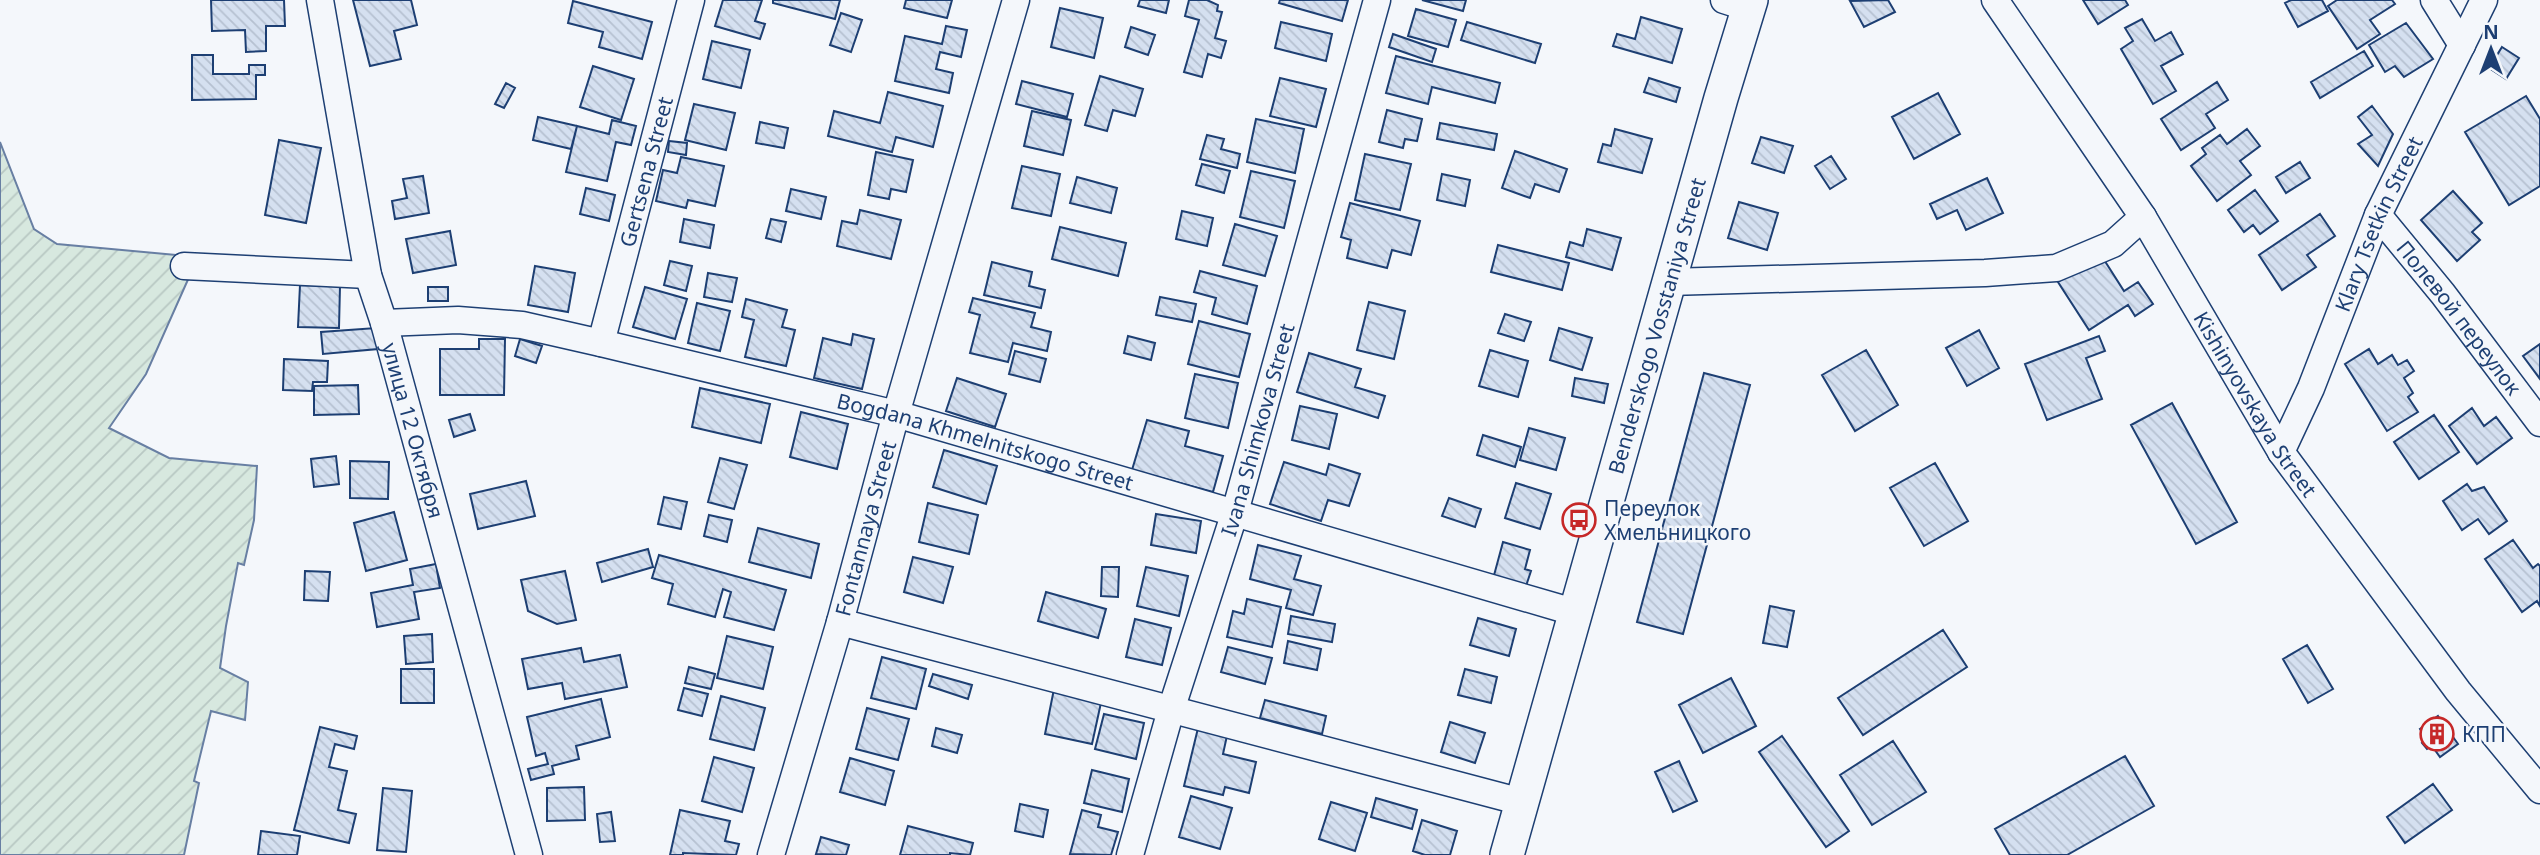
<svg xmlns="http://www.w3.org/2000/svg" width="2540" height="855" font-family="'Noto Sans',sans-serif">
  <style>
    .garden { fill: url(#garden-furrows); stroke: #687fa3; stroke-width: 2 }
    .building { fill: url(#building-back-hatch); stroke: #1d3f73; stroke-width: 2 }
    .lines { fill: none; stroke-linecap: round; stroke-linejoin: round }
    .minor-casing { stroke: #1d3f73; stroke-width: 29 }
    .major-casing { stroke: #1d3f73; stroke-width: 36 }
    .minor { stroke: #f4f7fb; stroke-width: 26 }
    .major { stroke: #f4f7fb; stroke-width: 33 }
    .labels { text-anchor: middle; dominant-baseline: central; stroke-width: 5; stroke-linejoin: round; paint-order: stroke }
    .street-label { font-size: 21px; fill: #1d3f73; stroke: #f4f7fb }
    .poi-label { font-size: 21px; fill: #1d3f73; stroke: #f4f7fb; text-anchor: start }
  </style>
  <defs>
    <pattern id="garden-furrows" width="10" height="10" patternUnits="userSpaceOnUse" patternTransform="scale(1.75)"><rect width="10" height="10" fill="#d7e8df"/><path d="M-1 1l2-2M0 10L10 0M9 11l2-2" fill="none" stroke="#b8c8c3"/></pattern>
    <pattern id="building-back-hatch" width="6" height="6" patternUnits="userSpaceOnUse" patternTransform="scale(1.75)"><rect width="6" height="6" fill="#d5e0f0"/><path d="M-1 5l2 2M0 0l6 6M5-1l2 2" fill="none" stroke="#b6c1d1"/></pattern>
  </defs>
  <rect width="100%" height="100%" fill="#f4f7fb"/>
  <path class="garden" d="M0,142L34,229L57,244L198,257L146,374L109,428L169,458L257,466L254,520L244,565L238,563L226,626L220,668L248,682L245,720L211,711L194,781L199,783L184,855H0Z"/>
  <path class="building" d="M211,0H284L285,26H266V51L246,52L245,30L212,31Z
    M353,0H411L417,25L394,31L401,59L370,66Z
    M723,0H762L755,21L765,24L760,39L715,26Z
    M773,0H840L835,19L773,3Z
    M906,0H952L947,18L904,8Z
    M1140,0H1169L1166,13L1138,6Z
    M1189,0H1207L1218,5L1217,11L1222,12L1215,38L1226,41L1221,58L1208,54L1202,77L1184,72L1199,20L1185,16Z
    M1280,0H1348L1342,21L1279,3Z
    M1422,0H1466L1463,11Z
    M1888,0L1895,12L1864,27L1850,1Z
    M2083,0H2125L2128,5L2098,24Z
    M2291,0H2322L2328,11L2298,27L2285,3Z
    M2337,0H2392L2395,4L2370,20L2380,34L2357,49L2328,6Z
    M573,1L652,22L642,59L599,47L603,32L568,23Z
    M1060,8L1103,18L1094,58L1051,47Z
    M1416,9L1456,20L1448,47L1408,36Z
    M841,13L862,20L851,52L830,45Z
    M1641,17L1682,29L1672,63L1613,46L1617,34L1635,39Z
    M2142,19L2155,41L2171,32L2183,54L2161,66L2176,91L2153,104L2121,49L2133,41L2125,28Z
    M1281,22L1332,34L1326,61L1275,48Z
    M1467,22L1541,44L1535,63L1461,40Z
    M2406,23L2433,59L2404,77L2395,66L2385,72L2369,45Z
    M946,26L967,30L961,57L940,52L936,69L953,73L949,93L895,81L905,36L942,44Z
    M1131,27L1155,35L1148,55L1125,47Z
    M1393,34L1436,49L1432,62L1389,47Z
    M712,41L750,50L741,88L703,79Z
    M2502,47L2519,58L2506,79L2489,68Z
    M2364,51L2373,66L2320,98L2311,82Z
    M192,55H213V74H249V65H265V75H256V99L192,100Z
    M1396,56L1500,83L1495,103L1432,87L1428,104L1386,93Z
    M593,66L634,79L621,120L580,107Z
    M1100,76L1143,89L1135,116L1113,110L1107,131L1085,125Z
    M1280,78L1326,89L1316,127L1270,116Z
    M1649,78L1680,88L1676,102L1644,92Z
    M1022,81L1073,94L1067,117L1016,104Z
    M2217,82L2228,100L2206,114L2215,128L2181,150L2161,119Z
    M506,83L515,88L504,108L495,104Z
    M888,92L943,106L933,147L896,137L892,152L828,136L834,111L880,123Z
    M1938,93L1960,134L1914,159L1892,117Z
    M2526,96L2540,119V186L2509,205L2465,132Z
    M694,104L735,113L726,150L685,140Z
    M2372,106L2393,134L2378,166L2358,144L2372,135L2358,117Z
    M1387,110L1422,119L1417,141L1405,139L1403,148L1379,142Z
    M1032,111L1071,120L1063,155L1024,146Z
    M538,117L577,126L571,149L533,140Z
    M1256,119L1304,129L1295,173L1247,162Z
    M612,120L636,126L631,145L616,142L607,181L566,172L577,126L609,134Z
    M760,122L788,128L784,148L756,143Z
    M1440,123L1497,134L1494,150L1437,139Z
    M1615,129L1652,139L1642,173L1598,162L1603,144L1611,146Z
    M2247,129L2260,146L2240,161L2251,175L2217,201L2191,166L2206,154L2202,148L2220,135L2227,144Z
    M1207,135L1224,139L1221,149L1240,154L1237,168L1200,159Z
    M1761,137L1793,146L1784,173L1752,163Z
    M279,140L321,148L306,223L265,215Z
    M669,141L687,143L686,155L668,152Z
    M1515,151L1567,169L1559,192L1535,184L1530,198L1502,188Z
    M876,152L913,160L906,192L891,189L889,199L868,195Z
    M1365,154L1411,164L1400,210L1355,200Z
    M1831,156L1846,179L1830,189L1815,166Z
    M681,157L724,166L715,206L688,200L686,208L656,201L663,170L677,173Z
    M2300,162L2310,178L2286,193L2276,177Z
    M1202,164L1230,171L1224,193L1196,185Z
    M1022,166L1060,174L1051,216L1012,208Z
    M1251,171L1295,181L1284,228L1240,217Z
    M1442,174L1470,180L1465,206L1437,200Z
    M423,176L429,213L395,219L392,201L407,198L403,179Z
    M1077,177L1117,188L1111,213L1070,203Z
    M1987,178L2003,213L1966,230L1957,210L1937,219L1930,204Z
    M586,188L615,195L609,221L580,214Z
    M791,189L826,197L821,219L786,211Z
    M2255,190L2278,221L2260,234L2253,225L2244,232L2228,210Z
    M2453,191L2482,223L2472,232L2480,240L2457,261L2421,220Z
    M1739,202L1778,213L1767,250L1728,238Z
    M1350,203L1420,221L1411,255L1392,250L1387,268L1347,258L1351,240L1341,237Z
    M860,210L901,220L891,259L837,246L842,221L857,224Z
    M1182,211L1213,218L1207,246L1176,239Z
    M2320,214L2335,236L2307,255L2316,267L2282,290L2259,255Z
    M684,219L714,225L710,248L680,242Z
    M771,219L786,222L781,242L766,238Z
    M1235,224L1277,236L1265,276L1223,265Z
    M1060,227L1126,243L1118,276L1052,259Z
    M1587,229L1621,238L1612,270L1566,257L1570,242L1583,246Z
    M450,231L456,265L413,273L406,239Z
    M1498,245L1569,263L1562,290L1491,272Z
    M2101,255L2124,291L2138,282L2153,304L2135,316L2128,305L2089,330L2058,282Z
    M670,261L692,266L686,291L664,285Z
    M992,262L1032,272L1029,286L1045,290L1041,308L984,295Z
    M535,266L575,273L568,312L528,305Z
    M1200,271L1257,286L1247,324L1212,314L1216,298L1194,292Z
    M708,273L737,278L732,302L704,297Z
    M300,285L340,286L339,328L298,327Z
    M428,287H448V301H428Z
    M645,287L687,299L675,339L633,327Z
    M1160,297L1196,304L1192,322L1156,315Z
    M973,298L1035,313L1031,327L1051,332L1047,351L1013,343L1008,362L970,353L980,315L969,312Z
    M746,299L787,310L782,327L795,330L786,366L745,357L754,320L742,317Z
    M1369,302L1405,311L1394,359L1357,350Z
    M697,303L730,311L720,351L688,343Z
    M1505,314L1531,322L1524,341L1498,333Z
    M1199,321L1250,334L1239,377L1188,364Z
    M376,328L378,349L323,354L321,332Z
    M1559,328L1592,338L1582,370L1550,360Z
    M1979,330L1999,368L1967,386L1946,348Z
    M853,334L874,339L862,389L814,378L823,338L851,345Z
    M1128,336L1155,343L1151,360L1124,353Z
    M2099,336L2105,351L2086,358L2102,399L2047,420L2025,364Z
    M479,339H505L504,395H440V349H479Z
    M520,339L542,346L536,363L515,356Z
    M2540,344V379L2523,356Z
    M2369,349L2378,364L2392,355L2398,365L2407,360L2414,371L2404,378L2413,393L2408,397L2418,412L2387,431L2345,364Z
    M1490,350L1528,361L1518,397L1479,386Z
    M1866,350L1898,405L1855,431L1822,375Z
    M1015,351L1046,359L1040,382L1009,374Z
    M1309,353L1361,369L1355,387L1385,396L1378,418L1297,392Z
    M284,359L328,361L327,382H313L312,391L283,390Z
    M1704,373L1750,385L1683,634L1637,622Z
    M1195,374L1238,383L1228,428L1185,418Z
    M957,378L1006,394L995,427L946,411Z
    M1575,378L1608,384L1604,403L1572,396Z
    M358,385L359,414L314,415V386Z
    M700,388L770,404L761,443L692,427Z
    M2172,403L2237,522L2196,544L2131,425Z
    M1300,406L1337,414L1329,449L1292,440Z
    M2472,408L2484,426L2496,417L2512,438L2477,464L2449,426Z
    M801,412L848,424L837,469L790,457Z
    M470,414L475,430L454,437L449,420Z
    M2434,415L2459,452L2419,479L2394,442Z
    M1147,420L1189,431L1185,446L1223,456L1213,492L1132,470Z
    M1529,428L1565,438L1556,470L1520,460Z
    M1483,435L1521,447L1515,467L1477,455Z
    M944,450L997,466L986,504L933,487Z
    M336,456L339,484L314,487L311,459Z
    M720,458L747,465L734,509L708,502Z
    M350,461L389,462L388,499L350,498Z
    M1284,462L1326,475L1329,464L1360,474L1349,506L1328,500L1321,521L1270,504Z
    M1935,463L1968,521L1924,546L1890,488Z
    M526,481L535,516L478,529L470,494Z
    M1516,483L1551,494L1540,529L1505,518Z
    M2467,484L2472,491L2484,487L2507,521L2489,534L2478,519L2462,530L2443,501Z
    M664,497L687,502L681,529L658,524Z
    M1449,498L1481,509L1475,527L1442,516Z
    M928,503L978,515L969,554L919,542Z
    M394,512L407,560L366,571L354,523Z
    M1156,514L1201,521L1196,553L1151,545Z
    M709,515L732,520L727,542L704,536Z
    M758,528L819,544L811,578L749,562Z
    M2513,540L2533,568L2538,564L2540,566V606L2537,601L2522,612L2485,559Z
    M1503,542L1530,550L1525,569L1531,571L1525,589L1493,579Z
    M1258,545L1301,556L1294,579L1321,586L1313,615L1286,608L1291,590L1250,579Z
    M648,549L653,567L602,582L597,563Z
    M659,555L786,590L774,630L724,617L731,592L723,589L715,617L668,604L673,584L652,578Z
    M913,557L953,567L943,603L904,592Z
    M436,564L440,588L414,592L419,619L377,627L371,593L413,585L410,569Z
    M1102,567H1119L1118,597L1101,596Z
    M1146,567L1188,576L1179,616L1137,606Z
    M305,571L330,572L328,601L304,600Z
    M565,571L576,620L557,624L528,611L521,580Z
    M1046,592L1106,609L1098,638L1038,621Z
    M1247,599L1281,607L1272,647L1227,637L1233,611L1244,614Z
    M1770,606L1794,611L1787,647L1763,643Z
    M1291,616L1335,624L1332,642L1288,634Z
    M1478,618L1516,629L1509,656L1470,645Z
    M1135,619L1171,628L1162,665L1126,657Z
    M1943,630L1967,667L1863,735L1838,698Z
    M432,634L433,662L406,664L404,636Z
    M727,636L773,647L763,689L717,678Z
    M1288,641L1321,649L1317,670L1284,663Z
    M2307,645L2333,689L2308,703L2283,659Z
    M1228,647L1272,658L1265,684L1221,672Z
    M581,648L584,662L620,655L627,687L565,699L562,683L528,689L522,659Z
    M882,657L926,669L916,709L871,698Z
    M689,667L715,674L711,689L685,683Z
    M401,669H434V703H401Z
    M1465,669L1497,677L1491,703L1458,695Z
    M933,674L972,685L968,699L929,686Z
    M1731,678L1756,726L1703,753L1679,705Z
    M684,688L708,694L702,716L678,710Z
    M1054,689L1102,698L1092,744L1045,734Z
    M721,696L765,708L754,750L710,739Z
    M601,699L610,737L576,746L579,759L552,766L554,774L531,780L528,769L548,764L545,753L536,756L527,717Z
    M1265,700L1326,716L1322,734L1260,718Z
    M867,708L909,719L898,760L856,749Z
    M1104,714L1144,723L1136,759L1095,749Z
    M2438,716L2458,744L2440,757L2432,746L2427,749L2422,743L2427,739L2420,729Z
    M1450,722L1485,733L1475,763L1441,752Z
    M1199,724L1228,731L1223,754L1256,762L1249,793L1225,787L1223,795L1184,786Z
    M320,727L357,736L354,749L335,744L329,767L347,771L338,810L356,814L349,843L294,830Z
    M936,728L962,735L957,753L932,746Z
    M1782,736L1849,831L1826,847L1759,752Z
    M1893,741L1926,792L1872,825L1840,775Z
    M2125,756L2154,806L2067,855H2010L1995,829Z
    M714,757L754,768L742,812L702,801Z
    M850,758L894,771L885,805L840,792Z
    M1679,761L1697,801L1673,812L1655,772Z
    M1092,770L1129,779L1122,812L1084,803Z
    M2433,784L2452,810L2405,843L2387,817Z
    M584,787L585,820L547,821V788Z
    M383,788L412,791L406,852L377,850Z
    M1191,796L1232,808L1220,849L1179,837Z
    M1376,798L1417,810L1412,829L1371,817Z
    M1331,802L1367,813L1355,851L1319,839Z
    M1020,804L1048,810L1043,837L1015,831Z
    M680,810L730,821L725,841L739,844L736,855L683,853V855H670Z
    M1082,810L1101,815L1098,827L1118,832L1111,855L1070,854Z
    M611,812L615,841L600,842L597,814Z
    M1422,820L1457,831L1450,855H1425L1413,851Z
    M908,826L973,843L970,855L950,853V855H900Z
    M261,831L300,836L297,855H258Z
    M821,837L849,845L846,855L816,854Z"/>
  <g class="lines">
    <defs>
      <g id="minor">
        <path id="s1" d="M320,0L368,275L384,323L529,855"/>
        <path d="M1724,0L1749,8"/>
        <path id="s2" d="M1995,0L2143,217L2281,452L2458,691L2540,790"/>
        <path d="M2434,0L2462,45"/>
        <path id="s3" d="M2378,215L2443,294L2540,423"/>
        <path d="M184,266L368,275"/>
        <path d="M1669,282L1985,273L2056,268L2113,244L2143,217"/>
        <path id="s4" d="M384,323L458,320L522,325L601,343L896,414L1577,613"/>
        <path id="s5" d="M601,343L691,0"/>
        <path id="s6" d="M2281,452L2311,388L2378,215L2484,0"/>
        <path d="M840,622L1522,802"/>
        <path id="s7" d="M771,855L840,622L896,414L1016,0"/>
        <path id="s8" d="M1130,855L1171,710L1235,512L1377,0"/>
      </g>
      <g id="major">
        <path id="s9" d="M1507,855L1721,98L1751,0"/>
      </g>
    </defs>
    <use href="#minor" class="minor-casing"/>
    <use href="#major" class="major-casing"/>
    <use href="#minor" class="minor"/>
    <use href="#major" class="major"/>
  </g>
  <defs>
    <symbol id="bus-ring" viewBox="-11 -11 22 22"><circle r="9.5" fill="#f4f7fb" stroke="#c62828" stroke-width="1.5"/><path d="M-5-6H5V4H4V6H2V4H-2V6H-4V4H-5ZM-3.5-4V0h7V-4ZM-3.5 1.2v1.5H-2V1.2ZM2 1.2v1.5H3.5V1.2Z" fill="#c62828"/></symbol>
    <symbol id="building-ring" viewBox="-11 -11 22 22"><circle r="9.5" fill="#f4f7fb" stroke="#c62828" stroke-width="1.5"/><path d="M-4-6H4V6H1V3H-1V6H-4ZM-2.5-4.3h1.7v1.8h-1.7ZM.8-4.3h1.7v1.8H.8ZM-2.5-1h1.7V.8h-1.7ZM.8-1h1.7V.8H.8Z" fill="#c62828"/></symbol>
  </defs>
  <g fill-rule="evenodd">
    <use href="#bus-ring" x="1560" y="501" width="38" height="38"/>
    <use href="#building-ring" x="2418" y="715" width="38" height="38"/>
  </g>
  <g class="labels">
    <g class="street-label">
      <text stroke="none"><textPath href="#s5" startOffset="177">Gertsena Street</textPath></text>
      <text stroke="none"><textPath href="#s6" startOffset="248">Klary Tsetkin Street</textPath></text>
      <text stroke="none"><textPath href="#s3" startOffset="131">Полевой переулок</textPath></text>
      <text stroke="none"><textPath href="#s9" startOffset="550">Benderskogo Vosstaniya Street</textPath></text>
      <text stroke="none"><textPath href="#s2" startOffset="481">Kishinyovskaya Street</textPath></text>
      <text stroke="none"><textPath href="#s8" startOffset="444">Ivana Shimkova Street</textPath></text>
      <text stroke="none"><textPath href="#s1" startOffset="441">улица 12 Октября</textPath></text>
      <text stroke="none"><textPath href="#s4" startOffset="616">Bogdana Khmelnitskogo Street</textPath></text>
      <text stroke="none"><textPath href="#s7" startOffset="340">Fontannaya Street</textPath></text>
    </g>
    <g class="poi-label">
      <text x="1604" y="508">Переулок<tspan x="1604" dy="24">Хмельницкого</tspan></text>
      <text x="2462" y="734">КПП</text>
    </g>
  </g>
  <g transform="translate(2491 49)" stroke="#f4f7fb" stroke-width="5" paint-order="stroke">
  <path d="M0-5L12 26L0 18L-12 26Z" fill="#1d3f73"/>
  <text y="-10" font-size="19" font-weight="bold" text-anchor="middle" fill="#1d3f73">N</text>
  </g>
</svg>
